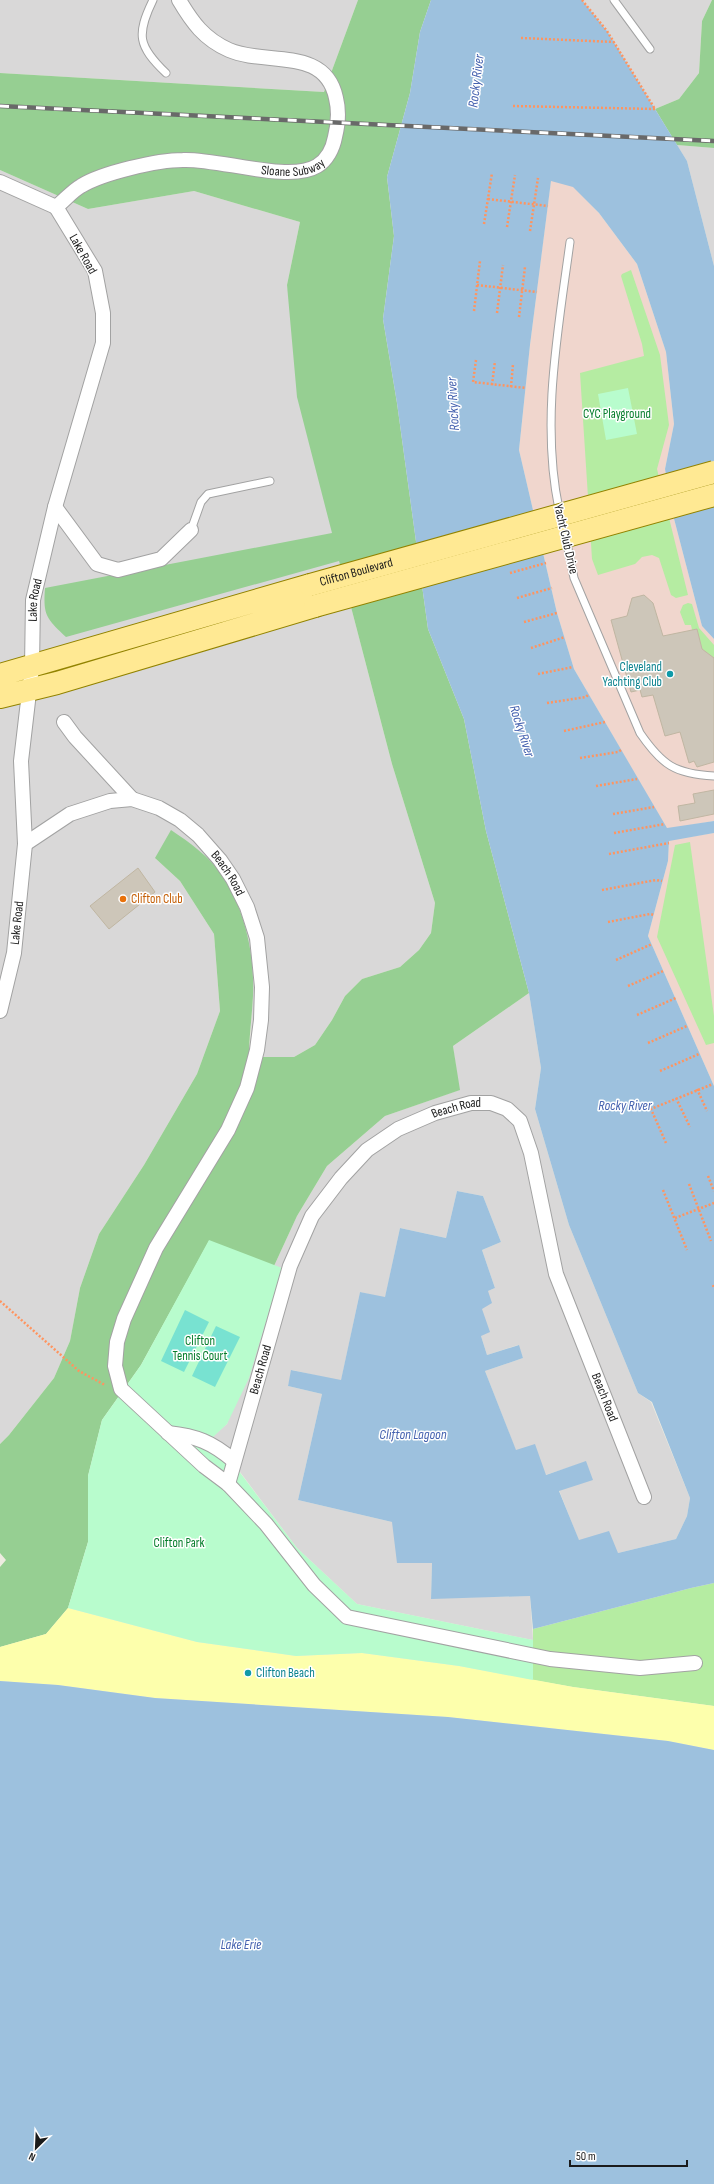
<svg xmlns="http://www.w3.org/2000/svg" width="714" height="2184" font-family="'Sofia Sans Condensed',sans-serif">
  <style>
    .residential { fill: #d9d8d8 }
    .commercial { fill: #f0d6cd }
    .grass { fill: #b5eca2 }
    .forest { fill: #96cf92 }
    .sand { fill: #fdffac }
    .park { fill: #b8fccd }
    .pitch { fill: #78e2d1 }
    .water { fill: #9dc1de }
    .building { fill: #cdc6b9; stroke: #c0b6a2 }
    .lines { fill: none; stroke-linecap: round; stroke-linejoin: round }
    .service-casing { stroke: #a2a2a2; stroke-width: 9 }
    .minor-casing { stroke: #a2a2a2; stroke-width: 16 }
    .primary-casing { stroke: #928300; stroke-width: 24 }
    .path { stroke: #ff945f; stroke-width: 2.5; stroke-dasharray: 2 2; stroke-linecap: butt }
    .service { stroke: #fff; stroke-width: 7 }
    .minor { stroke: #fff; stroke-width: 14 }
    .primary { stroke: #ffe993; stroke-width: 22 }
    .rail-casing { stroke: #696969; stroke-width: 4.5 }
    .rail { stroke: #fff; stroke-width: 3; stroke-dasharray: 9; stroke-linecap: butt }
    .primary-bridge-casing { stroke: #928300; stroke-width: 24; stroke-linecap: butt }
    .primary-bridge { stroke: #ffe993; stroke-width: 22 }
    .culture-dot { fill: #0f9aa8; stroke: #fff; stroke-width: 1.5 }
    .food-dot { fill: #e8710a; stroke: #fff; stroke-width: 1.5 }
    .labels { text-anchor: middle; dominant-baseline: central; stroke-width: 3; stroke-linejoin: round; paint-order: stroke }
    .street-label { font-size: 13px; fill: #1b1b1b; stroke: #fff }
    .park-label { font-size: 13px; fill: #057d2b; stroke: #fff }
    .culture-label { font-size: 13px; fill: #0d838f; stroke: #fff; text-anchor: end }
    .food-label { font-size: 13px; fill: #c56008; stroke: #fff; text-anchor: start }
    .water-label { font-size: 14px; font-style: italic; fill: #4461af; stroke: #fff }
  </style>
  <rect width="100%" height="100%" fill="#edece0"/>
  <path class="residential" d="M0,0H358L324,92L0,73Z
    M582,0H712L702,21L699,73L679,99L655,109L607,31Z
    M677,145L714,148V266L687,161Z
    M0,170L88,209L194,191L300,222L287,285L339,561L392,764L435,903L431,933L419,950L400,967L362,979L345,996L332,1020L315,1045L294,1057H249L253,994L241,912L155,858L180,881L214,934L220,1011L197,1074L144,1165L99,1234L80,1288L70,1341L54,1378L9,1435L0,1444Z
    M529,993L541,1068L535,1109L569,1225L638,1393L651,1402L690,1498L687,1516L676,1539L618,1553L579,1541L559,1490L586,1462L545,1475L516,1451L485,1371L523,1358L518,1345L487,1355L481,1336L482,1309L488,1291L495,1288L482,1250L501,1242L483,1196L457,1191L446,1238L400,1228L385,1298L360,1292L341,1381L292,1370L288,1386L322,1394L298,1500L392,1522L432,1563L431,1598L530,1596L533,1640L357,1604L297,1548L213,1436L227,1424L282,1268L274,1266L297,1216L327,1166L385,1116L459,1090L453,1046Z"/>
  <path class="commercial" d="M551,180L573,186L599,213L637,264L666,352L674,424L665,469L672,511L702,626L714,639V821L667,829L574,669L557,613L519,450L530,345Z
    M714,833V1086L648,936L668,861L669,840Z"/>
  <path class="grass" d="M631,270L660,355L669,425L657,469L688,595L676,598L671,595L659,558L652,555L642,557L635,564L598,575L592,559L580,373L644,356L642,344L621,276L622,274Z
    M688,603L692,604L699,628L714,645V658L702,649L697,629L692,630L691,625H685L680,612L683,605Z
    M690,842L714,1016V1043L706,1045L657,937L675,845Z
    M714,1583V1706L573,1687L533,1680V1629L691,1588Z"/>
  <path class="forest" d="M358,0H431L420,32L410,93L387,177L394,236L383,319L397,403L428,629L464,719L486,831L529,993L453,1046L460,1090L385,1116L327,1166L297,1216L274,1266L209,1241L141,1365L102,1420L88,1476V1542L68,1608L46,1634L0,1647V1567L6,1560L0,1553V1444L9,1435L54,1378L70,1341L80,1288L99,1234L144,1165L197,1074L220,1011L214,934L180,881L155,858L171,830C189,842 210,857 223,876C245,910 255,956 253,996C252,1016 249,1037 249,1057H294L315,1045L332,1020L345,996L362,979L400,967L419,950L431,933L435,903L392,764L339,561L66,637C46,618 43,615 45,588L332,533L297,397L287,285L300,222L194,191L88,209L0,170V73L324,92Z
    M712,0H714V148L677,145L655,109L679,99L699,73L702,21Z"/>
  <path class="sand" d="M68,1608L197,1642L296,1656L362,1653L459,1666L573,1687L714,1706V1750L668,1741L448,1717L155,1698L58,1685L0,1681V1647L46,1634Z"/>
  <path class="park" d="M628,388L637,434L606,440L598,394Z
    M209,1240L282,1268L249,1378L227,1424L213,1437L297,1548L357,1604L533,1640V1680L459,1666L362,1653L296,1656L197,1642L68,1608L88,1542V1476L102,1420L141,1365Z"/>
  <path class="pitch" d="M185,1310L209,1322L184,1372L161,1361Z
    M216,1326L240,1337L215,1387L192,1376Z"/>
  <path class="water" d="M431,0H582L607,31L687,161L714,266V639L702,626L672,511L665,469L674,424L666,352L637,264L599,213L573,187L551,181L530,345L519,450L557,613L574,669L667,828L714,821V833L669,841L668,861L648,936L714,1086V1583L691,1588L533,1629L530,1596L431,1599L432,1563H397L392,1522L298,1500L322,1394L288,1386L291,1370L341,1380L360,1292L385,1297L400,1228L446,1238L457,1191L483,1196L501,1242L482,1250L495,1288L488,1291L492,1303L482,1309L490,1332L481,1336L487,1355L519,1345L523,1358L485,1371L516,1450L535,1444L546,1475L586,1461L593,1480L559,1491L579,1540L609,1531L618,1553L676,1539L687,1516L690,1498L652,1402L638,1393L569,1225L535,1109L541,1068L529,993L486,831L464,719L428,629L397,403L383,319L394,236L387,177L410,93L420,32Z
    M0,1681L58,1685L155,1698L448,1717L668,1741L714,1750V2184H0Z"/>
  <path class="building" d="M644,595L653,603L663,636L697,629L702,649L714,658V762L697,767L694,761L689,763L680,732L665,736L653,695L642,697L640,690L631,692L611,620L627,616L632,598Z
    M714,790V814L680,821L678,806L695,803L693,794Z
    M138,868L155,892L109,929L90,906Z"/>
  <g class="lines">
    <defs>
      <path id="service" d="M153,0C136,35 138,46 166,73
        M614,0L650,49
        M560,514C540,425 558,331 570,242
        M191,530L201,502L208,494L270,481
        M566,539L574,578L640,733C662,765 675,774 714,776"/>
      <g id="minor">
        <path d="M0,182L56,207"/>
        <path id="s1" d="M56,207C64,201 72,191 81,186C102,173 157,160 183,160C217,158 289,183 317,166C327,160 333,148 335,137C338,125 339,110 336,98C325,46 266,66 229,50C204,39 192,22 179,0"/>
        <path d="M55,507L97,564L118,570L161,559L191,530"/>
        <path d="M64,722L75,737L132,799"/>
        <path id="s2" d="M25,844L70,814L110,801L132,799L159,808L180,820L198,835L220,860L233,879L247,907L257,938L262,987L261,1020L257,1050L247,1088L228,1130L156,1248L124,1319L117,1342L115,1366L121,1389L204,1466L228,1484L266,1524L314,1585L347,1617L550,1659L640,1668L695,1663"/>
        <path id="s3" d="M0,1011L14,953L25,844L21,761L32,667L33,600L55,507L103,343V313L95,271L56,207"/>
        <path d="M168,1433C196,1436 212,1442 234,1461"/>
        <path id="s4" d="M228,1484L290,1266L312,1216L341,1178L367,1150L398,1129L435,1113L471,1103H491L507,1109L520,1121L531,1153L556,1274L644,1497"/>
      </g>
      <path id="primary" d="M0,675L310,585
        M0,697L57,683L315,606"/>
    </defs>
    <use href="#service" class="service-casing"/>
    <use href="#minor" class="minor-casing"/>
    <use href="#primary" class="primary-casing"/>
    <path class="path" d="M582,0L607,31L655,109
      M521,38L614,42
      M513,106L655,109
      M488,199L548,206
      M484,224L492,173
      M507,227L515,175
      M530,231L538,178
      M477,285L537,292
      M474,311L480,261
      M497,313L503,265
      M519,317L525,267
      M476,360L473,382L526,388
      M492,385L495,361
      M511,387L513,364
      M510,573L546,563
      M517,598L552,588
      M524,622L557,613
      M531,648L565,637
      M538,674L573,667
      M547,703L586,697L588,695
      M564,731L605,722
      M580,758L618,752L621,750
      M596,786L637,779
      M613,814L654,807
      M614,833L665,824
      M609,854L669,843
      M602,890L656,880L662,881
      M608,922L650,914L654,915
      M616,960L652,944
      M628,986L663,971
      M637,1015L676,998
      M648,1043L687,1026
      M660,1071L699,1054
      M697,1089L707,1111
      M676,1098L690,1127
      M666,1143L651,1109L713,1084
      M708,1176L714,1191
      M689,1184L711,1241
      M663,1190L687,1250
      M675,1218L714,1203
      M713,1285L714,1288
      M0,1301L79,1371L105,1385"/>
    <use href="#service" class="service"/>
    <use href="#minor" class="minor"/>
    <use href="#primary" class="primary"/>
    <defs>
      <path id="rail" d="M0,106L714,141"/>
    </defs>
    <use href="#rail" class="rail-casing"/>
    <use href="#rail" class="rail"/>
    <defs>
      <g id="primary-bridge">
        <path id="s5" d="M310,585L714,472"/>
        <path d="M315,606L714,495"/>
      </g>
    </defs>
    <use href="#primary-bridge" class="primary-bridge-casing"/>
    <use href="#primary-bridge" class="primary-bridge"/>
  </g>
  <g class="culture-dot">
    <circle cx="670" cy="674" r="4"/>
    <circle cx="248" cy="1673" r="4"/>
  </g>
  <circle class="food-dot" cx="123" cy="899" r="4"/>
  <g class="labels">
    <g class="street-label">
      <text stroke="none"><textPath href="#s1" startOffset="250">Sloane Subway</textPath></text>
      <text transform="translate(83 254) rotate(61)">Lake Road</text>
      <text transform="translate(566 539) rotate(77)">Yacht Club Drive</text>
      <text stroke="none"><textPath href="#s5" startOffset="48">Clifton Boulevard</textPath></text>
      <text stroke="none"><textPath href="#s3" startOffset="414">Lake Road</textPath></text>
      <text stroke="none"><textPath href="#s2" startOffset="243">Beach Road</textPath></text>
      <text stroke="none"><textPath href="#s3" startOffset="90">Lake Road</textPath></text>
      <text stroke="none"><textPath href="#s4" startOffset="467">Beach Road</textPath></text>
      <text stroke="none"><textPath href="#s4" startOffset="119">Beach Road</textPath></text>
      <text stroke="none"><textPath href="#s4" startOffset="827">Beach Road</textPath></text>
    </g>
    <g class="park-label">
      <text x="617" y="414">CYC Playground</text>
      <text x="200" y="1341">Clifton<tspan x="200" dy="15">Tennis Court</tspan></text>
      <text x="179" y="1543">Clifton Park</text>
    </g>
    <g class="culture-label">
      <text x="662" y="667">Cleveland<tspan x="662" dy="15">Yachting Club</tspan></text>
      <text x="256" y="1673" text-anchor="start">Clifton Beach</text>
    </g>
    <g class="food-label">
      <text x="131" y="899">Clifton Club</text>
    </g>
    <g class="water-label">
      <text transform="translate(476 81) rotate(-83)">Rocky River</text>
      <text transform="translate(453 404) rotate(-93)">Rocky River</text>
      <text transform="translate(522 731) rotate(72)">Rocky River</text>
      <text x="625" y="1105">Rocky River</text>
      <text x="413" y="1434">Clifton Lagoon</text>
      <text x="241" y="1944">Lake Erie</text>
    </g>
  </g>
  <g transform="translate(36 2148) rotate(204)" stroke="#ffffff" stroke-width="3" paint-order="stroke">
  <path d="M0-3L7 15L0 10L-7 15Z" fill="#1b1b1b"/>
  <text y="-6" font-size="11" font-weight="bold" text-anchor="middle" fill="#1b1b1b">N</text>
  </g>
  <path d="M570 2160v6h117v-6" fill="none" stroke="#1b1b1b" stroke-width="2"/>
  <text x="576" y="2160" font-size="12" fill="#1b1b1b" stroke="#ffffff" stroke-width="3" paint-order="stroke">50 m</text>
</svg>
